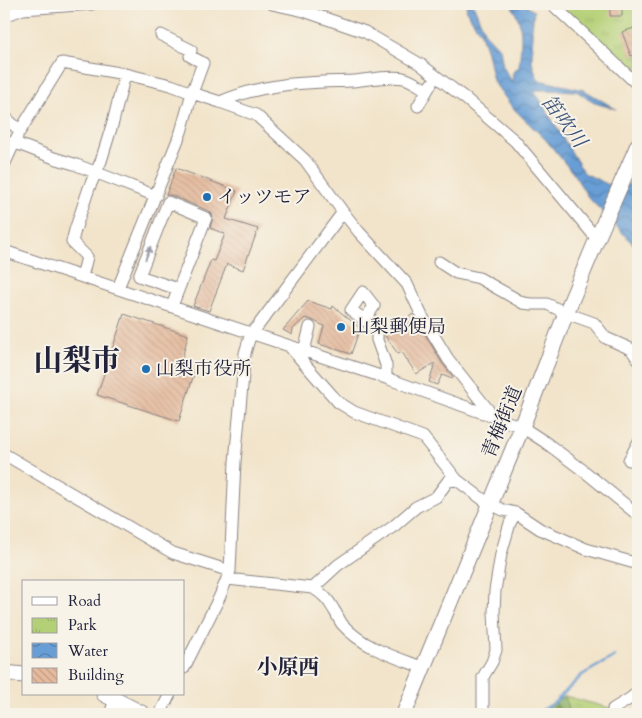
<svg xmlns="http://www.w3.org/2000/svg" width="642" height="718" font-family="Cardo,'Noto Serif JP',serif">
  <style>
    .forest { fill: url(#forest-firs); stroke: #586a51 }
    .park { fill: url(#park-tufts); stroke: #6b7958 }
    .water { fill: url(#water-waves); stroke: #446088 }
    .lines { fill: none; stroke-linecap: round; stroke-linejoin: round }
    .stream { stroke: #679ed5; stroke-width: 2.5 }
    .building { fill: url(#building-back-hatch) }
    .minor-casing { stroke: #8a8382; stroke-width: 13 }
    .major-casing { stroke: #8a8382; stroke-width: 17 }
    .minor { stroke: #fff; stroke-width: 11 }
    .major { stroke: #fff; stroke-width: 15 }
    .oneway { fill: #9c9ca7 }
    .poi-dot { fill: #1f6fb2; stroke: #f7f3e8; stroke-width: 2 }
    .labels { text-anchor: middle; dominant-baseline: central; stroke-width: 4; stroke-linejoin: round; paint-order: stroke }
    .poi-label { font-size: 19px; fill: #22223b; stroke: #f7f3e8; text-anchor: start }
    .street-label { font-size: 19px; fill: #22223b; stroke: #f7f3e8 }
    .water-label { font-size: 20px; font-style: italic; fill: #3e5479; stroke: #f7f3e8 }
    .quarter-label { font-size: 21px; font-weight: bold; fill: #22223b; stroke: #f7f3e8 }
    .town-label { font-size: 29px; font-weight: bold; fill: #22223b; stroke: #f7f3e8 }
  </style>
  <defs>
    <pattern id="forest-firs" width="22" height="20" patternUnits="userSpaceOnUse" patternTransform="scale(1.25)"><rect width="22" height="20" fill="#8fb267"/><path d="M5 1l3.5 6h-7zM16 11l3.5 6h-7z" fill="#749056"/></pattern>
    <pattern id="park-tufts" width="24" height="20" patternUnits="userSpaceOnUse" patternTransform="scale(1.25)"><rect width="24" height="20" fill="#b4d076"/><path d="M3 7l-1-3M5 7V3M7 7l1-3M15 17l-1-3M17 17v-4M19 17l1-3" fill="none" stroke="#9ab267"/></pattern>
    <pattern id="water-waves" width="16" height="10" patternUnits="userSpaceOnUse" patternTransform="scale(1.25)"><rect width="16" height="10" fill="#679ed5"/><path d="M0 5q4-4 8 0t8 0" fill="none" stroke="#5480ae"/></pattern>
    <pattern id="building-back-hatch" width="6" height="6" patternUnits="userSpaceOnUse" patternTransform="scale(1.25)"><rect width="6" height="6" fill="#e4b99c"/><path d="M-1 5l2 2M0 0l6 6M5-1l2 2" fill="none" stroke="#c39f87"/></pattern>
  </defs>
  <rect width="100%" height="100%" fill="#f7f3e8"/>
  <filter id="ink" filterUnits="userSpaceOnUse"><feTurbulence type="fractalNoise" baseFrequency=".02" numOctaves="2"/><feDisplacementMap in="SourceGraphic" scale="10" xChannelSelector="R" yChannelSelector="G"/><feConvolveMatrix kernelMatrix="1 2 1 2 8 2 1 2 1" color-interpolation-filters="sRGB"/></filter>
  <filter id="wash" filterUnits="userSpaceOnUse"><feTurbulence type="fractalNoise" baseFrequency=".0096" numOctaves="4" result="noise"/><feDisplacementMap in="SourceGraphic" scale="20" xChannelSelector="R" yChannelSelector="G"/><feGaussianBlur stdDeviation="1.12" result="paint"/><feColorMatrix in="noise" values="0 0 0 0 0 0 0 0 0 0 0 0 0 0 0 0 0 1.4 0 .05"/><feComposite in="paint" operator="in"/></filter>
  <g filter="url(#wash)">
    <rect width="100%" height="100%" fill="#f2e4ca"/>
    <path class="forest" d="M565,696L571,714H534Z"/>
    <path class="park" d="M552,4H638V85Z
      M565,696L613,709L614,714H571Z"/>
    <path class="water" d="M466,4H473L485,33L500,49L503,67L512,82L513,72L519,67C521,45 525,22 510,4H523L534,11L532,28V63L538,80L584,90L616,109L598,104L576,91L554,90H534L584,173L609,185H629L638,165V196L635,205L638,208V222L633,218L635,227L638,231V249L588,197L573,173L546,140L513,108L493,81L487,52L480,32L467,12Z"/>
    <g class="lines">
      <path class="stream" d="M535,714L554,703L582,675L615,656"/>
    </g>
    <g id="blocks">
      <path class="building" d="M610,4H622V16H610Z
        M634,28L638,38V53L631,56L622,32Z
        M176,168L237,191L226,219L258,229L243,270L227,264L209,311L193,306L211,260L214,261L225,234L210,228L213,217L212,214L209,211L171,195H166Z
        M308,301L332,309L333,306L360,328L351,354L319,344L324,326L312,320L305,318L293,329L292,335L283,330Z
        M124,314L188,335L180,367L195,371L179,421L97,395Z
        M413,314L442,363L453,377L452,379L442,375L437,385L429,382L435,363L416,374L402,352L398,354L384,334Z"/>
    </g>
  </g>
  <g filter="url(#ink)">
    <use href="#blocks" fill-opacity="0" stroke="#8a8382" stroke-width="1"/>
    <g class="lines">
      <defs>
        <path id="minor" d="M272,4L304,11L365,32L420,64L466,99L515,141L597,239
          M552,4L638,85
          M4,16L23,9L92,4
          M220,102C266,82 305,83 353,81C365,80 392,75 403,78C412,80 419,86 427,90
          M418,106L431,84
          M4,116L20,131L62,63L125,74L171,85L192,93L220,102L256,115L305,160L343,212L359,232L407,284L422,316L448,359L493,416
          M13,142L54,158L74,164L110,178L156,196
          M4,165L17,137
          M4,251L386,378L522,427L545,442L584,471L638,515
          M439,262L456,273L479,278L523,303L531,304H547L566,313L594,323L606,338L631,349L638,359
          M82,277L87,257L72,242L75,230L89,188L101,161L113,122L125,74
          M118,288L181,132L192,93L203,63L190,56L191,50L161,35
          M172,306L206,218L168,202L139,276L178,289
          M365,320L374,306L363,292L351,310L377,329V340L386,365V378
          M289,346L338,402L354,412L423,437L457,480
          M304,351L310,327
          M4,454L173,553L230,571
          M629,460L638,443
          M227,579L313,588C323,594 328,599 334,610C337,614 339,620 342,624C363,648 395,657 424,668
          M313,588L338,565L394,526L416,507L436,497L448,481L457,480L485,501L503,510L516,513L540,529L586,549L638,564
          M184,668L220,596L230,571L235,462L245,353L251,333L257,327L343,212
          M110,714L115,700
          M160,714L170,694
          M482,714L483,710V677L492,662L496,650L494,612L495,591L501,554L510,523L516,513
          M614,714L613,709L631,698L638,692"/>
        <path id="major" d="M4,673L24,675
          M104,694L143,714
          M404,714L522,427L566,313L597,239L638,145"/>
      </defs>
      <use href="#minor" class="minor-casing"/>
      <use href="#major" class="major-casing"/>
      <use href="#minor" class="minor"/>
      <use href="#major" class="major"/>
    </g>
    <defs><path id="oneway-solid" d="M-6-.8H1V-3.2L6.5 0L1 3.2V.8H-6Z" transform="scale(1.25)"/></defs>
    <use class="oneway" href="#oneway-solid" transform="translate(148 253) rotate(-68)"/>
  </g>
  <g class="poi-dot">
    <circle cx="207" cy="197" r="5"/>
    <circle cx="341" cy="327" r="5"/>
    <circle cx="146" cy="369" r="5"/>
  </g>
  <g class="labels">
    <g class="poi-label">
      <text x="217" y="197">イッツモア</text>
      <text x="351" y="327">山梨郵便局</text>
      <text x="156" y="369">山梨市役所</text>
    </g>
    <g class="street-label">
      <text transform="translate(502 422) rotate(-68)">青梅街道</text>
    </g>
    <g class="water-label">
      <text transform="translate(564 121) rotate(53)">笛吹川</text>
    </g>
    <g class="quarter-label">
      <text x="288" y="667">小原西</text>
    </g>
    <g class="town-label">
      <text x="77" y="361">山梨市</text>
    </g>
  </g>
  <rect width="642" height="718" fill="none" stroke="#f7f3e8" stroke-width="20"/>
  <rect x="22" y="580" width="162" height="115" fill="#f7f3e8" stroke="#a29fa3"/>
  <rect x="32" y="597" width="25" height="8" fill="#ffffff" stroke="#a29fa3"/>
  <text x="68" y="606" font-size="15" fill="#22223b">Road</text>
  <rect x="32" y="618" width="25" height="15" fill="url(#park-tufts)" stroke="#a29fa3"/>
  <text x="68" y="630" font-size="15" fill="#22223b">Park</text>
  <rect x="32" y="643" width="25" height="15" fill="url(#water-waves)" stroke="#a29fa3"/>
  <text x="68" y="656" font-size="15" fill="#22223b">Water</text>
  <rect x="32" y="668" width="25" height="15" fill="url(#building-back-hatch)" stroke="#a29fa3"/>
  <text x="68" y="680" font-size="15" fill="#22223b">Building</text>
</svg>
